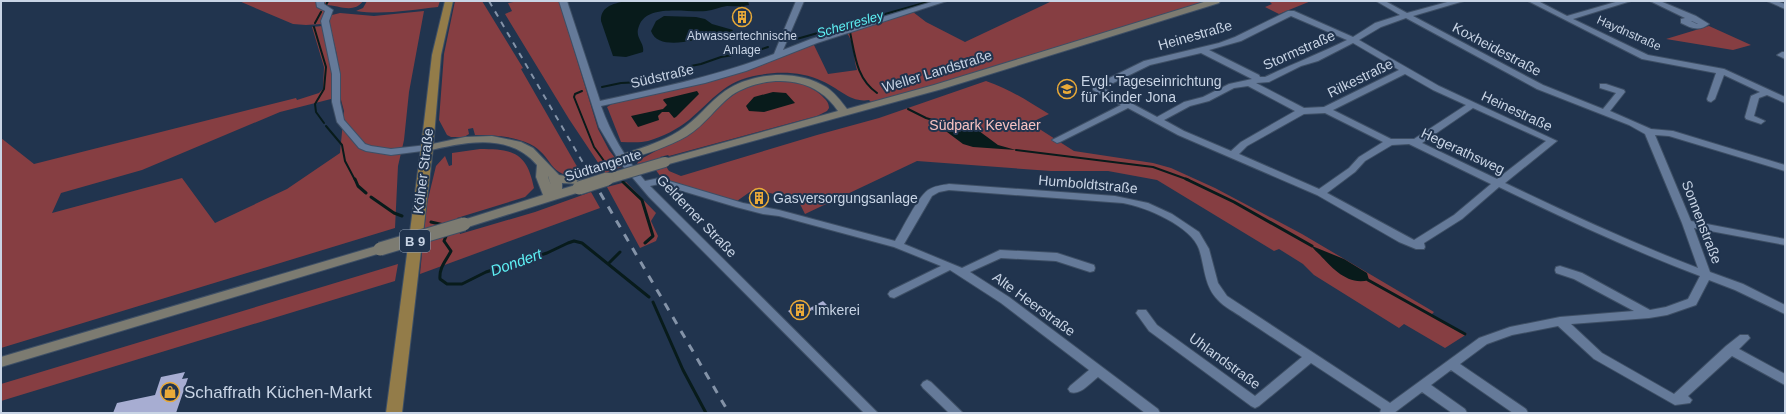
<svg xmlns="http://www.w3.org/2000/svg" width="1786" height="414" font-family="Arial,sans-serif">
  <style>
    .green { fill: #863e42 }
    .water { fill: #081b1b }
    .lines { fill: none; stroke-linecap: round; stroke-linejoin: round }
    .stream-far1 { stroke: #081b1b; stroke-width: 2 }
    .stream { stroke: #081b1b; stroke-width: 3 }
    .building { fill: #a7add2 }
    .street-casing { stroke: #3e4f65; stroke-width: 2 }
    .secondary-casing { stroke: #3e4f65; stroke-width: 2 }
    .primary-casing { stroke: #3e4f65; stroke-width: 2 }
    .street { fill: #657a99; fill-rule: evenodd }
    .secondary { fill: #7c7b71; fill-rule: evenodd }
    .primary { fill: #937c49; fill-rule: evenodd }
    .rail-far1 { stroke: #8493a8; stroke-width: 2; stroke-dasharray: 6 6; stroke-linecap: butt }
    .rail { stroke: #8493a8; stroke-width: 3; stroke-dasharray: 8 8; stroke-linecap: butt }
    .secondary-bridge-far1-casing { stroke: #3e4f65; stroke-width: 12; stroke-linecap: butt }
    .secondary-bridge-casing { stroke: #3e4f65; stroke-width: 15; stroke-linecap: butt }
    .secondary-bridge-far1 { stroke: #7c7b71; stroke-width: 10 }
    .secondary-bridge { stroke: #7c7b71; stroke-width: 13 }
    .labels { text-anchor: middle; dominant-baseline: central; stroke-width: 4; stroke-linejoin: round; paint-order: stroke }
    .far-street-label { font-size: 12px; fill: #c8d4e5; stroke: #21344e }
    .far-poi-label { font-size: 12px; fill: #c8d4e5; stroke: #21344e }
    .far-water-label { font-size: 13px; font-style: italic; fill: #5ef0f4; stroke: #21344e }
    .shield { fill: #21344e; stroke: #96a4b8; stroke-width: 1 }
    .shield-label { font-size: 13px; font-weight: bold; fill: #c8d4e5 }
    .street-label { font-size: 14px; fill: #c8d4e5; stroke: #21344e }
    .poi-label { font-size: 14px; fill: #c8d4e5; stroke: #21344e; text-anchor: start }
    .park-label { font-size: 14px; fill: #f8c3c3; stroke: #21344e }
    .water-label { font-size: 15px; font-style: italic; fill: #5ef0f4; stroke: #21344e }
    .near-poi-label { font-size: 17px; fill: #c8d4e5; stroke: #21344e; text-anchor: start }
  </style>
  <rect width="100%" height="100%" fill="#21344e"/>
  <path class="green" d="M239,1H318L326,10L321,24L306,25L293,24Z
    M323,1H363C353,15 337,4 324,5Z
    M367,1H440L438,7C411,10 383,15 356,11L363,8Z
    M455,1H482L523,68L521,69L583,177C547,178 554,156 530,144C513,136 494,135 475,135L473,128L468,129L469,134L464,137H451L447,135L439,120L444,54Z
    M519,1H559L598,129L609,150L622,167L605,173L569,119L505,14L512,11L508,3Z
    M1052,1H1209L973,74L871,102L869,100C850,103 839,88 822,81C803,72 780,71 759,75C724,81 714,99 689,120C678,129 662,137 648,141C640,143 630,142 621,142L608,109L607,107L612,104L675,89L813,43L828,74L857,70C853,58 855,42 846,32L913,12L926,22L965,42Z
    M1269,1H1311L1279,14L1265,7L1272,4Z
    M424,11L409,92L404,140L398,166L395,228L1,348V138L34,164L296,98L297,100L319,93L323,89L324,67L312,27L322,26L331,66V99L280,112L142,170L61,193L52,213L182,178L215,223L287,189L340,153L344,111L340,96L337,55L329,22V18L332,15L340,13L374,16Z
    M1709,26L1751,45L1733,50L1666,39Z
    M772,81C791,81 807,82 821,95C825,99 829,102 829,108L827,111L817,116L669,156L668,155L660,157L669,171L681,176L817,135L879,118L986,81C1010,89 1027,101 1049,114L1030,123L1074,151L1153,163L1171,168L1215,188L1302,234L1434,312L1431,315L1467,334L1445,348L1404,324L1399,328L1314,275L1303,264L1279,249L1274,251L1157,180L1108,171H1051L917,161L805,214L798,200L754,189L737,201L658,179L661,177L649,161L637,164L639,160L667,145L740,90L756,84Z
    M480,149C514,149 527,153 534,188L525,197L457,218L460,234L535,212L591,192L600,208L420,274L427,203L436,166L445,156L449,166L452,165V153Z
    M626,182L656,213L651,221L658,236L656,241L640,248L607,187Z
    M398,264L395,281L1,401V384Z"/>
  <path class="water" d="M627,1H748L749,5C741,7 735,6 727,6C720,7 714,10 706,11C688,13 647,3 639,26C634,38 645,42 643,52L626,57L613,56L601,21C600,6 615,3 627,1Z
    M664,16L696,17L705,19L712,24L733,30L730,34C723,35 716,36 709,37C694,40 658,51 651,31L656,21Z
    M697,91L699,94L676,117L674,118L669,112H662L658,116L659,120L638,127L631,116L663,109L667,105L663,100L664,99Z
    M773,92L786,93L795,103L764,112L749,111L746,106L754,97Z
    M942,120L963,124L975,128L998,145L1016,150L973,147L963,144L939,126V122Z
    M1312,246L1344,259L1367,273L1369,280C1348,286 1332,268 1320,255C1317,252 1313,249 1312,246Z"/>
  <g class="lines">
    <path class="stream-far1" d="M326,5L328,1
      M315,23L321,12
      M314,27L326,67L324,89L315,104L316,112L324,123
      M850,32C855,55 856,78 877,93
      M793,40L931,1
      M602,87L621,83L642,82L666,76L681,68L701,64L721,57L756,51L768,47
      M582,91L575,94L574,97L594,147L612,172
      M908,109L926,118L939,122
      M326,126L342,145L345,161L355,180
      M1016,150L1153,167L1189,180"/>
    <path class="stream" d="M355,179L358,186L366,193
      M1186,179L1234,202L1312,246
      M623,182L642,200L653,236L645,243
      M371,197L394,213L402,216
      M431,222L444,225
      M447,234L444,241L451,251C446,261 439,267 440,279L447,284H462L486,272L547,253L568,243L574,241L582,243L649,297
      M608,264L620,252
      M1368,280L1465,334
      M653,302L683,370L706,413"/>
  </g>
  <path class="building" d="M757,193L767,195L761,203L752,200Z
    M823,301L828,306L816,313L810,308Z
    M804,302L812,310L796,319L788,311Z
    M185,372L182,379L188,378L176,413H113L117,403L155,395L161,377Z"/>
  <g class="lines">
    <defs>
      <path id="street" d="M316,1H324V4L333,10L329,21L340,74V102L344,120L365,144L371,146L391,149L427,145L430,146L432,148L430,150L391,155L366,151L359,148L337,122L332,102V74L321,21L325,11L317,7Z
        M559,1H567L600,101C659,88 717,76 774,54L796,1H804L783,50L811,39L935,1H947L817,43L746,71L705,83L601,106C611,134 625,158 645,181L659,178L743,203L779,210L895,241C903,228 917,198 928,190C934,186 942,185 949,184L1115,196L1148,203L1172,214L1199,232L1209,249L1218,283L1227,296L1390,403L1479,338L1510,327L1560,317L1634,311L1574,279L1556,273L1555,270L1556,267L1560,266L1582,273L1650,310L1666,307L1688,299L1700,276C1631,250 1565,219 1499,187L1462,219L1424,243L1425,247L1424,249H1416L1399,242L1317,195L1178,135L1128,108L1060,142L1057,143L1052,140L1121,105L1093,90V86L1144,61L1219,43L1235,37L1288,11H1294L1353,37L1375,23L1400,15L1376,1H1385L1407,13L1451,1H1464L1413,16L1543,85L1603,109L1616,93L1600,88V84H1606L1624,90L1625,92L1610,111L1651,129L1673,131L1785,165V171L1669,136L1655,135L1691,221L1785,239V245L1694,228L1710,272L1743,284L1785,305V314L1735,290L1709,280L1696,305L1667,315L1649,318L1571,324L1602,353L1674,394L1726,346L1740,335H1748L1750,338L1739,349L1785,374V385L1732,356L1688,396L1692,400L1690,403L1675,405L1594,359L1558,326L1512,335L1487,344L1460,364L1526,409L1528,413H1513L1451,370L1431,385L1465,409L1467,413H1452L1422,392L1394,413H1380L1381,409L1311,363L1259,406L1255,408L1251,406L1149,331L1136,313L1138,310H1146L1157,325L1255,396L1302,357C1282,344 1263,331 1243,318C1235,312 1224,307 1218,300C1204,286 1205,267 1199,249C1191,226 1146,207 1123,203L949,190L939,192L932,196L904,244L962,268L1000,250L1057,253L1094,265L1095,268L1094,271L1090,272L1056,261L1001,258L970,272L1009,297L1158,409L1160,413H1145L1098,377C1090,383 1080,396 1070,392L1068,389L1070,386L1089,370L1001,303L950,270L894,298L890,297L888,294L890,291L941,266L894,247L779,216L763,214L736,207L659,184L650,186L878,413H864L649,197L621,164L599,127ZM1291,16L1347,40C1319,54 1292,64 1265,77H1260L1259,75L1209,50L1241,41ZM1406,18L1537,89L1629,125L1645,134L1682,223L1698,268C1632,243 1568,213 1505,183L1557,141L1439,86L1359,40L1381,27ZM1353,43L1399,70L1324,107L1304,108L1256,83L1269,82L1301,66L1318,61ZM1201,53L1252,79L1229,84L1203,97L1184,102L1157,117L1103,88L1150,65ZM1405,74L1433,90L1466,105L1414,139H1391L1333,110ZM1248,86L1295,111L1241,142L1231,151L1184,131L1164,120L1190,106L1209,101L1234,88ZM1473,108L1546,141L1497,179L1422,143ZM1325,113L1383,142L1359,157L1349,168L1319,189L1239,154L1247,146L1304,114ZM1409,144L1491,184L1454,215L1414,240L1327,193L1355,172L1365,161L1392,145Z
        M1528,1H1538L1567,16L1619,1H1631L1573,19L1648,55L1724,69L1785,97V103L1767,95L1759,98L1754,116L1765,121L1761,124L1746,119L1745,117L1751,96L1760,92L1724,75L1715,99L1711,102L1708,101L1707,99L1716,73L1642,59Z
        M1650,1H1660L1696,16L1709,24C1699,32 1691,28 1681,23V19L1685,18ZM1691,21H1692L1698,24H1697Z
        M1767,1H1777L1785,4V9Z
        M1782,52H1785V59L1777,55Z
        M927,380L931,382L963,413H949L923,388L921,385L923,382Z"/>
      <path id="secondary" d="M1207,1H1220L1219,3L942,89L669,164H661L659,162L661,160L838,111C833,104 827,97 819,92C794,75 757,79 732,95C716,107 705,125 687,136C668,147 646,154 625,160L621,161L615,158L617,156C638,149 660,143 679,131C697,120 708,103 725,91C753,72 797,69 826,87C834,92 841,101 847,109L934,85Z
        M492,136L521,142L533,148L559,175L579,178L581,181L579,184L562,183V189L579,184L583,185L585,188L583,191L468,227H460L458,224L460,221L543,195L536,177L537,165C509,132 464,142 427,151L421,148L423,146L465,137ZM548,176L551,185L548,177Z
        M380,245L384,246L386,249L384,252L1,367V357Z"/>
      <path id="primary" d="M445,1H453L441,55L433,148L402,413H386L421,148L432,55Z"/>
    </defs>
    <use href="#street" class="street-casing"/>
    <use href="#secondary" class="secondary-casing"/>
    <use href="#primary" class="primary-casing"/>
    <use href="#street" class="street"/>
    <use href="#secondary" class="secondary"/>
    <use href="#primary" class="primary"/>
    <path class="rail-far1" d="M489,1L593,180"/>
    <path class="rail" d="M592,179L729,413"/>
    <defs>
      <path id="secondary-bridge-far1" d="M604,180L665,162"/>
      <path id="secondary-bridge" d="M579,188L607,179
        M380,249L464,224"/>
    </defs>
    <use href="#secondary-bridge-far1" class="secondary-bridge-far1-casing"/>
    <use href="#secondary-bridge" class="secondary-bridge-casing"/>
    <use href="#secondary-bridge-far1" class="secondary-bridge-far1"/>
    <use href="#secondary-bridge" class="secondary-bridge"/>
  </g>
  <defs>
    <symbol id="building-ring" viewBox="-11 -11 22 22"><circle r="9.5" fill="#21344e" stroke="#eaaa38" stroke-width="1.5"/><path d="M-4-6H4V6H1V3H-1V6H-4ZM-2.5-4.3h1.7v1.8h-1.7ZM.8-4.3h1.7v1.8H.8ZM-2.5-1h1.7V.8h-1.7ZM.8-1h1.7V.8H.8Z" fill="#eaaa38"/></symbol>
    <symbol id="school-ring" viewBox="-11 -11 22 22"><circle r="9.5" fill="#21344e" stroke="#eaaa38" stroke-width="1.5"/><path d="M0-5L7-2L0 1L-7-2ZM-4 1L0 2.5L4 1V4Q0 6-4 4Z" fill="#eaaa38"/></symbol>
    <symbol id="shop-ring" viewBox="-11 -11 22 22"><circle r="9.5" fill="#21344e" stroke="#eaaa38" stroke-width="1.5"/><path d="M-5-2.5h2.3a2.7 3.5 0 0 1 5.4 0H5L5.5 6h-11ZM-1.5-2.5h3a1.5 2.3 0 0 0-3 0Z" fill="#eaaa38"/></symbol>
  </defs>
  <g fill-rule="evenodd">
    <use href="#building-ring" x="731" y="6" width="22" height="22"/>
    <use href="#school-ring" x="1056" y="78" width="22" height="22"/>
    <use href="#building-ring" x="748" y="187" width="22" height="22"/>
    <use href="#building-ring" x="789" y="299" width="22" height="22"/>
    <use href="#shop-ring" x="159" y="381" width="22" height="22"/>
  </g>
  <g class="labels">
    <g class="far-street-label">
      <text transform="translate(1629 33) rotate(24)">Haydnstraße</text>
    </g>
    <g class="far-poi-label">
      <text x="742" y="36">Abwassertechnische<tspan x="742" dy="14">Anlage</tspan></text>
    </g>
    <g class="far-water-label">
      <text transform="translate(850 24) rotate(-16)">Scherresley</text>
    </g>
    <rect class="shield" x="400" y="230" width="30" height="22" rx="3"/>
    <g class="shield-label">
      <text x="415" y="241">B 9</text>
    </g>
    <g class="street-label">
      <text transform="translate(1195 35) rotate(-16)">Heinestraße</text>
      <text transform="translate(1497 49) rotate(28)">Koxheidestraße</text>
      <text transform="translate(1299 50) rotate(-24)">Stormstraße</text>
      <text transform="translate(937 71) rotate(-17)">Weller Landstraße</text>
      <text transform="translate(662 76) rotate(-13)">Südstraße</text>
      <text transform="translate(1360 78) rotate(-26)">Rilkestraße</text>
      <text transform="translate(1517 111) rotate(25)">Heinestraße</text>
      <text transform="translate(1463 151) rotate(25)">Hegerathsweg</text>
      <text transform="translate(603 165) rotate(-17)">Südtangente</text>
      <text transform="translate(423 171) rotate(-83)">Kölner Straße</text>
      <text transform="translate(1088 184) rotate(5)">Humboldtstraße</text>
      <text transform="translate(697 216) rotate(46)">Gelderner Straße</text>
      <text transform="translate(1702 222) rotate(69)">Sonnenstraße</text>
      <text transform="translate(1034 304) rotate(36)">Alte Heerstraße</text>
      <text transform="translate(1225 361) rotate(36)">Uhlandstraße</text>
    </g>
    <g class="poi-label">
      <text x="1081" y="81">Evgl. Tageseinrichtung<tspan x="1081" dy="16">für Kinder Jona</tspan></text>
      <text x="773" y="198">Gasversorgungsanlage</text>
      <text x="814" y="310">Imkerei</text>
    </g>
    <g class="park-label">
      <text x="985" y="125">Südpark Kevelaer</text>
    </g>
    <g class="water-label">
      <text transform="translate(516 262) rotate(-20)">Dondert</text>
    </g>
    <g class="near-poi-label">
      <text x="184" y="392">Schaffrath Küchen-Markt</text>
    </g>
  </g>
  <rect width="1786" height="414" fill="none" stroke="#c8d4e5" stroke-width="4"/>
</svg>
